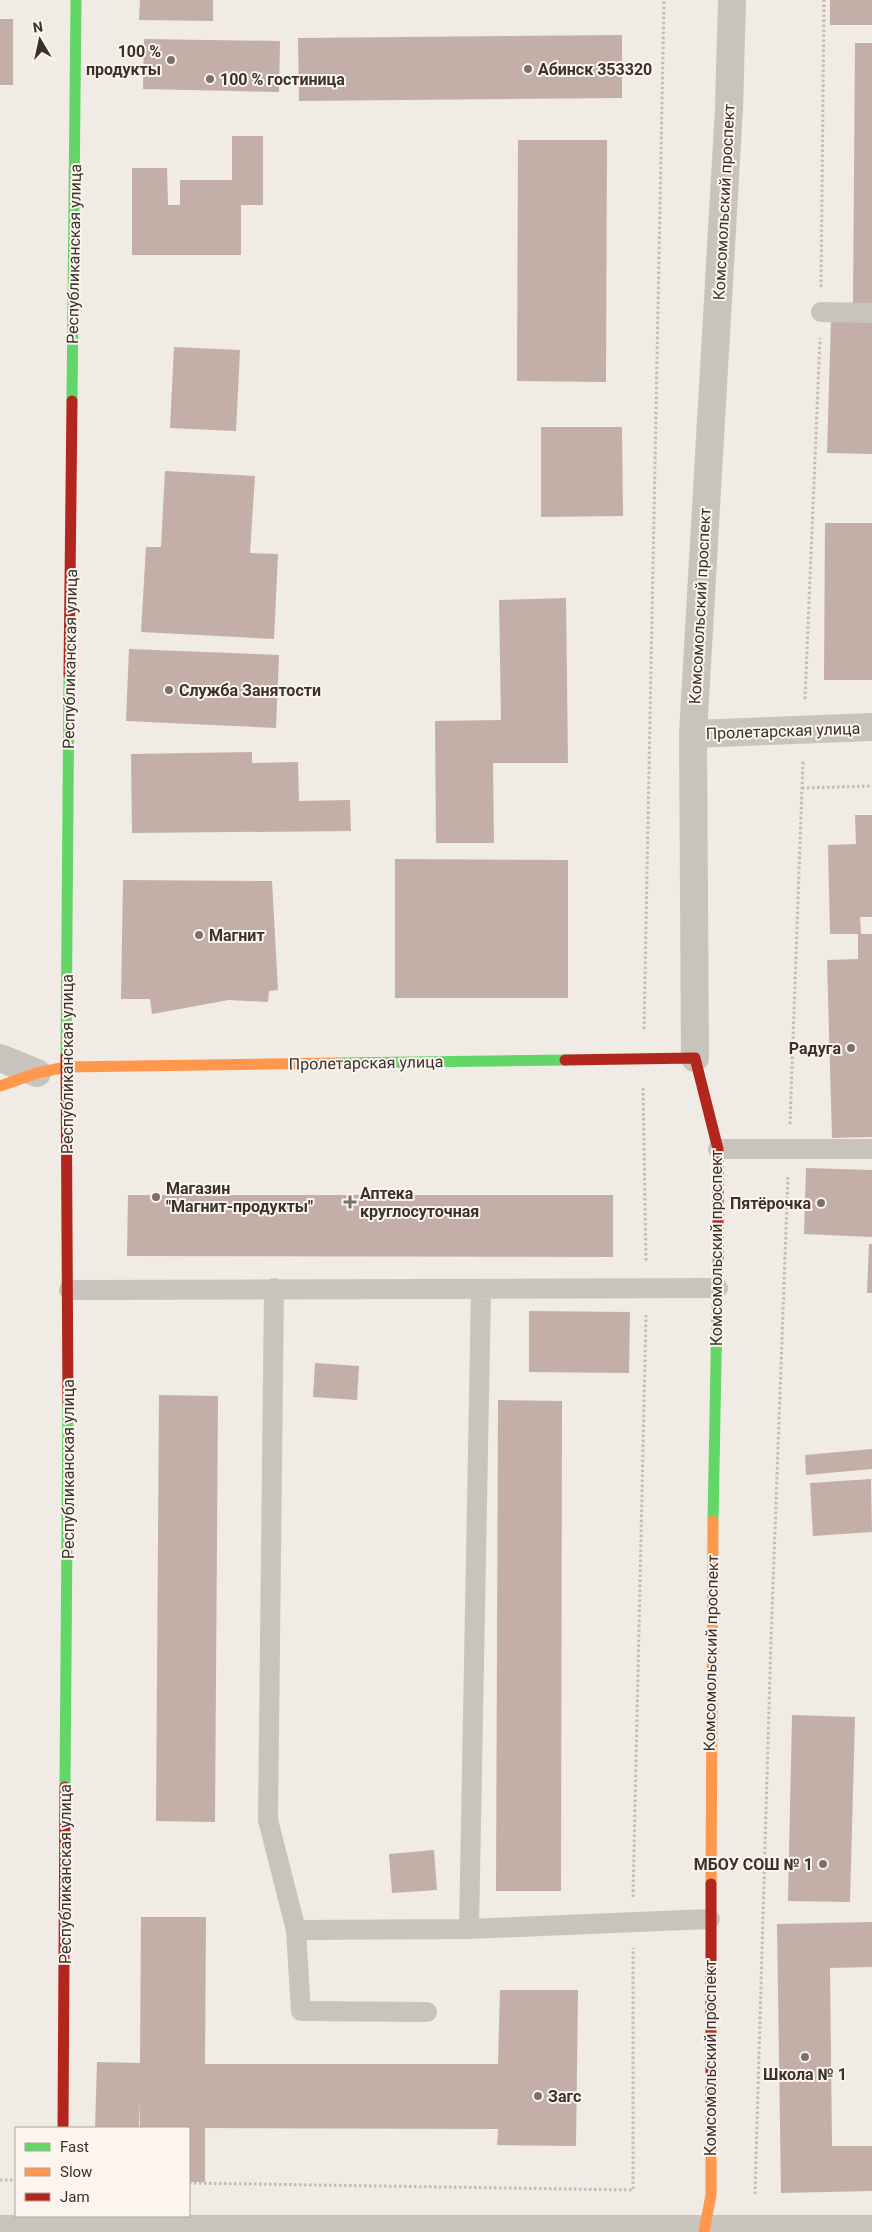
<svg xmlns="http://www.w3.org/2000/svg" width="872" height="2232" font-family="Roboto,sans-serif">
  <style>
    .building { fill: #c3afa7 }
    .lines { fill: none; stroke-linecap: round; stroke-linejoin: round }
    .path { stroke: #c2bbb6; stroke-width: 3; stroke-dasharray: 2.5 2.5; stroke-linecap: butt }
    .lane { stroke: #c9c3be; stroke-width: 20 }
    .street { stroke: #c9c3be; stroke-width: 28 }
    .fast { stroke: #63d668; stroke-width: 11 }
    .slow { stroke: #ff974d; stroke-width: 11 }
    .jam { stroke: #b3261e; stroke-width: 11 }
    .poi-dot { fill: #7a716c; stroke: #fbf5ee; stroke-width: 2 }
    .labels { text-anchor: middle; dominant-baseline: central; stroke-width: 4; stroke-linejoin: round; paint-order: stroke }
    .poi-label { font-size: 16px; font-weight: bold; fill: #3b302b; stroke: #fbf5ee; text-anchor: start }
    .street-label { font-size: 16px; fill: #3b302b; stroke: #fbf5ee }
  </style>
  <rect width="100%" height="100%" fill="#f0ebe5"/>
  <path class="building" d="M140,0H213V21L139,20Z
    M830,0H872V25H830Z
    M0,19H13V85H0Z
    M622,35V98L299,101L298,38Z
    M144,39L280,41L279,92L143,89Z
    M855,43H872V303H853Z
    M232,136H263V205H241V255H132V168H167L168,205H180V180H232Z
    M518,140H607L606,382L517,381Z
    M831,319L872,320V454L827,453Z
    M174,347L240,350L236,431L170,428Z
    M541,427H622L623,516L541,517Z
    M165,471L255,476L250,553L278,554L274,639L141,632L146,547H161Z
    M825,523H872V680H824Z
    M566,598L568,763H493L494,843H436L435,721L501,720L499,600Z
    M129,649L279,655L276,728L126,721Z
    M252,752V763L298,762L299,801L350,800L351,831L132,833L131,754Z
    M855,815H872V917H860L861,934H872V1137L832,1138L827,960L858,959V934H830L828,845L856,844Z
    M395,859L568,860V998H395Z
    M123,880L272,881L278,990L269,991L268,1002L229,1000L152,1014L150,999H121Z
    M806,1168L872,1170V1237L804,1234Z
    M128,1195H613V1257L127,1256Z
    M869,1244H872V1293H867Z
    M529,1311L630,1312L629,1373L529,1372Z
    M315,1363L359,1366L357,1400L313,1397Z
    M159,1395L218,1396L215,1822L156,1821Z
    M498,1400L562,1401L561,1891H496Z
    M872,1449V1469L806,1475L805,1455Z
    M871,1479L872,1532L813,1536L810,1483Z
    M792,1715L855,1717L850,1902L788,1901Z
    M434,1850L437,1890L392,1893L389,1854Z
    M141,1917H206L205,2064H498L500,1990H578L576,2146L497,2145L498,2129L205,2128V2182H189V2128H140L139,2101V2128H95L97,2062L140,2063Z
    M872,1922V1967L830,1968L832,2146H872V2191L781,2193L777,1924Z"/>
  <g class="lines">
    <path class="path" d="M821,287L824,0
      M805,699L820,338
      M802,788L872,786
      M644,1029L664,0
      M643,1088L646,1262
      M790,1124L803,760
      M633,1897L646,1315
      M0,2180H16
      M189,2183L633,2190V1948
      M755,2194L771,1639L788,1175"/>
    <path class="lane" d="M821,312L872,313
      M718,1149H872
      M274,1288L268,1820L296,1930L301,2011L427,2012
      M69,1290L718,1288
      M481,1290L469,1929L710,1919
      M296,1930L469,1929"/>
    <path class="street" d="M693,734L872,727
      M0,1058L37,1073
      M695,1058L693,734L729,108L732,0
      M0,2229H872"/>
    <path class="fast" d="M72,401L76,0
      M66,1056L69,674
      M337,1063L565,1060
      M713,1521L718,1257
      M65,1787L68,1404"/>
    <path class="slow" d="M0,1086L37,1073L66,1067L337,1063
      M711,1884L713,1521
      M704,2232L711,2195V2100"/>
    <path class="jam" d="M69,674L72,401
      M66,1056L68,1404
      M565,1060L695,1058L718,1149V1257
      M711,1884V2100
      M63,2128L65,1787"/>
  </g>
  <g class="poi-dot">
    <circle cx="171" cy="60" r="5"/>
    <circle cx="528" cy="69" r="5"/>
    <circle cx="210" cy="79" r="5"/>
    <circle cx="169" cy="690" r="5"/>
    <circle cx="199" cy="935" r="5"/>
    <circle cx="851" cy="1048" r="5"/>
    <circle cx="156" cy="1197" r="5"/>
    <path d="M347.5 1194.5h5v5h5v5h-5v5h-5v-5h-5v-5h5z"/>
    <circle cx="821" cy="1203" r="5"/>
    <circle cx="823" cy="1864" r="5"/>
    <circle cx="805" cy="2057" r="5"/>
    <circle cx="538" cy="2096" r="5"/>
  </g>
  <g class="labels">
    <g class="poi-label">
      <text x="161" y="51" text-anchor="end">100 %<tspan x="161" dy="18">продукты</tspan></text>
      <text x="538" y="69">Абинск 353320</text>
      <text x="220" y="79">100 % гостиница</text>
      <text x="179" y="690">Служба Занятости</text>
      <text x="209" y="935">Магнит</text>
      <text x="841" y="1048" text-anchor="end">Радуга</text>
      <text x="166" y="1188">Магазин<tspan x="166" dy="18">"Магнит-продукты"</tspan></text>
      <text x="360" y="1193">Аптека<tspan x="360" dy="18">круглосуточная</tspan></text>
      <text x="811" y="1203" text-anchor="end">Пятёрочка</text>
      <text x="813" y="1864" text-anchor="end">МБОУ СОШ № 1</text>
      <text x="805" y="2074" text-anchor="middle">Школа № 1</text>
      <text x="548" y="2096">Загс</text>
    </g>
    <g class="street-label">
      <text transform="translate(724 202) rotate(-87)">Комсомольский проспект</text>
      <text transform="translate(74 254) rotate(-89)">Республиканская улица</text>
      <text transform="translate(700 606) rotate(-87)">Комсомольский проспект</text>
      <text transform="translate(70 659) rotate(-89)">Республиканская улица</text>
      <text transform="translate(783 731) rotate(-2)">Пролетарская улица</text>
      <text transform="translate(366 1063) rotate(-1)">Пролетарская улица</text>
      <text transform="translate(67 1064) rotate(-90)">Республиканская улица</text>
      <text transform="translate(716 1248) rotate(-90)">Комсомольский проспект</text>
      <text transform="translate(68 1469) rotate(-90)">Республиканская улица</text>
      <text transform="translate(711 1653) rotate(-89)">Комсомольский проспект</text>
      <text transform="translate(65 1874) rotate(-90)">Республиканская улица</text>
      <text transform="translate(710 2058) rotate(-90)">Комсомольский проспект</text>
    </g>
  </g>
  <rect x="15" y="2127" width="175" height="90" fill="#fbf5ee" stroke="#aea6a0"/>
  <rect x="25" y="2143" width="25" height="8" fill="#63d668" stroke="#aea6a0"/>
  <text x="60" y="2152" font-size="15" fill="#3b302b">Fast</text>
  <rect x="25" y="2168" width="25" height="8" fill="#ff974d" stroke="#aea6a0"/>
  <text x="60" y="2177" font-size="15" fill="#3b302b">Slow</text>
  <rect x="25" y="2193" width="25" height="8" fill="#b3261e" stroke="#aea6a0"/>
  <text x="60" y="2202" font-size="15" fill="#3b302b">Jam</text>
  <g transform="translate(40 40) rotate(351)" stroke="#fbf5ee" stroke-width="4" paint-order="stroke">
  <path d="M0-4L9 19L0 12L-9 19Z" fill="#3b302b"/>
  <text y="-8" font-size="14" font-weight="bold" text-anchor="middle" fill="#3b302b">N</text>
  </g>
</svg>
